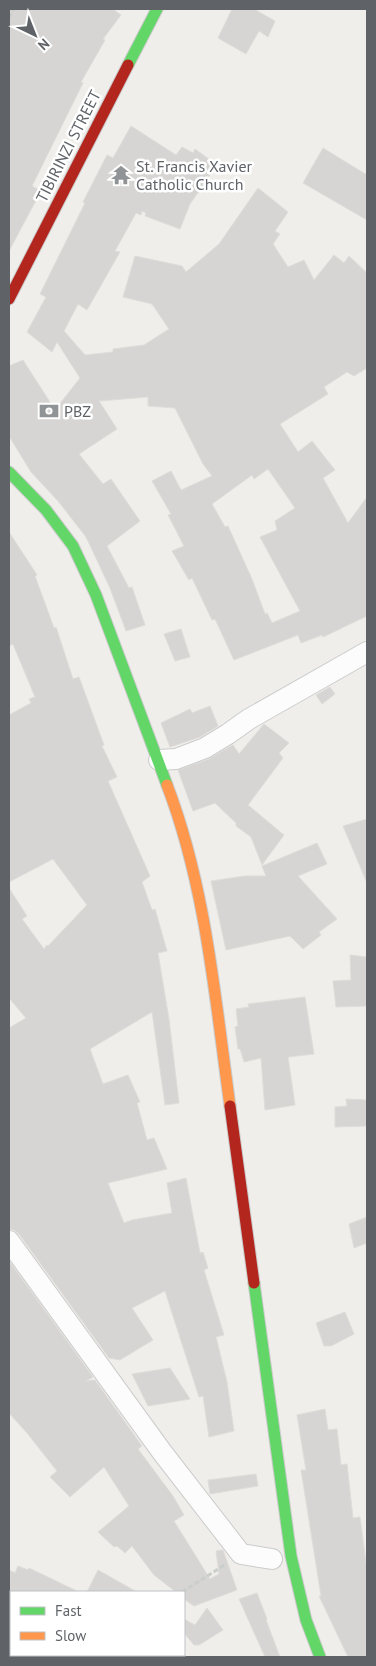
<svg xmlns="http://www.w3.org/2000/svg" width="376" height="1666" font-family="'PT Sans',sans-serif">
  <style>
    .building { fill: #d6d5d3; stroke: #deddd9; fill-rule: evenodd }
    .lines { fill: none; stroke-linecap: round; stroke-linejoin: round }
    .street-casing { stroke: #cbcccc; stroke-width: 22 }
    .fast-casing { stroke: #cacacb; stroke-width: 13 }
    .slow-casing { stroke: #cacacb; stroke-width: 13 }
    .jam-casing { stroke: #cacacb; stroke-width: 13 }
    .path { stroke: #cacfcc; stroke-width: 3; stroke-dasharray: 5 2.5; stroke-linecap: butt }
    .street { stroke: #fdfcfc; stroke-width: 20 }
    .fast { stroke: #63d668; stroke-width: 11 }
    .slow { stroke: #ff974d; stroke-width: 11 }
    .jam { stroke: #b3261e; stroke-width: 11 }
    .labels { text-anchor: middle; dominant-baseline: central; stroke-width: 5; stroke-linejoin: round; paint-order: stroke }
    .street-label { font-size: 16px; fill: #5f6368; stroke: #fff }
    .poi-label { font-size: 16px; fill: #5f6368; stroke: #fff; text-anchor: start }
  </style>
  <rect width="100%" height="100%" fill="#efeeea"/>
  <path class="building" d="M9,9H113L121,15L103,39L105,40L81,82L83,83L32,186L41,191L9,251Z
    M232,9H254L275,21L268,37L259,31L246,54L218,38Z
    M131,126L176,155L182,147L193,153L195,149L217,165L190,204L180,229L145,216L146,213L142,211L141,215L136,213L115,251L120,252L87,310L78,304L64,331L85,355L113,352V349L144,345L169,329L152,304L123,297L135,256L182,266L186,272L219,244L258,188L288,212L275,231L280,234L273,244L288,267L304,260L314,280L334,255L344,263L349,256L367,273V368L354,376L347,372L324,387L328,394L280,424L298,452L312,441L335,470L323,478L348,523L367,497V616L323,637L322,635L301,643L298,635L234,660L215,619L212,620L192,578L189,580L172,551L184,546L168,515L171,514L152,481L171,471L181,490L212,476L203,464L175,408L148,406V397L99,401L117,429L79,454L103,484L111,479L140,521L107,546L129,588L132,587L145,625L126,631L110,588L86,537L58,501L31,472L9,436V366L23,360L55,410L80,378L57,342L52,352L27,332L46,297L40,294L85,203L83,202L107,155L113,158ZM268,469L295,508L275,521L277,530L260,537L300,611L272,623L267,613L265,614L252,579L228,526L225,527L212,504L252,475L254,479Z
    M323,148L367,175V220L303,183Z
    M9,532L37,575L35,576L54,628L56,627L73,679L79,677L104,745L102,746L117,777L108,781L150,876L142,882L152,910L155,909L167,951L158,953L169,1019L179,1103L165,1105L152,1012L90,1049L103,1084L128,1075L140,1102L137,1103L147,1140L154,1138L167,1169L108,1183L124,1223L132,1220L172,1213L167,1183L186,1178L200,1253L203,1252L208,1268L204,1270L224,1335L216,1337L227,1382L234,1431L209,1437L203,1396L199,1397L165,1291L132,1308L153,1340L120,1360L109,1358L19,1234L14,1230L9,1229V1028L26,1018L9,998V888L27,916L22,919L44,949L47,945L48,946L87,905L53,859L9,882V715L31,703L29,699L35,697L13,644L9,646Z
    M181,629L190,657L175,661L164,634Z
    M330,687L335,694L322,704L316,695Z
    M210,706L218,726L200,737L170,747L161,723L190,709L192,713Z
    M264,724L289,743L279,753L283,758L248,805L284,835L262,865L251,837L236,826V823L215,803L193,811L178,770L209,759L233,745L239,754Z
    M367,819V883L343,826Z
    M317,843L327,864L298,876L337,919L319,932L321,935L303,949L290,936L226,950L211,881L245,876H266L262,866Z
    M350,955L367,957V1006L336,1007L333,981L351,980Z
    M305,997L314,1054L288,1057L295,1105L265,1110L261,1058L244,1062L240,1049H238L235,1027L238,1026L236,1009L249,1007L248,1004Z
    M346,1099L367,1100V1126L335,1127V1107L347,1106Z
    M367,1217V1243L354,1248L349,1224Z
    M9,1261L93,1377L86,1381L95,1380L142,1446L138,1449L173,1496L184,1515L174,1521L210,1579L219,1574L216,1551L223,1550L237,1590L194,1606L184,1599V1592H176L154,1575L132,1546L125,1553L117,1546L114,1547L98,1532L129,1506L104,1467L70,1497L50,1477L57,1471L27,1433L9,1413Z
    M345,1312L354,1334L331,1346H324L316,1323Z
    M170,1368L190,1399L148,1406L132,1374Z
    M325,1409L328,1430L337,1429L341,1465L347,1464L353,1518L360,1517L367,1570V1657H348L319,1596H321L301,1470H306L297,1415Z
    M256,1474L258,1486L210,1494L208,1480Z
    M18,1566L28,1570L29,1568L79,1592H9V1570L15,1573Z
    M98,1570L137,1592H87Z
    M257,1593L267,1619L266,1620L280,1657H265L239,1599Z
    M207,1608L223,1630L199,1645H194L184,1633V1619L195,1625Z"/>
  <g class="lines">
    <defs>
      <path id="street" d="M159,760L176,759L205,748L228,734L249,719L367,652
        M9,1241L162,1452L241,1554L272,1559"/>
      <path id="fast" d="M128,65L157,9
        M9,472L46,510L73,546L96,595L167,785
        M254,1283L291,1556L306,1620L320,1657"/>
      <path id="slow" d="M167,785C206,887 215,998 230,1106"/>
      <path id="jam" d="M9,299L128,65
        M230,1106L254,1283"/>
    </defs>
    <use href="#street" class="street-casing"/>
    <use href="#fast" class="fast-casing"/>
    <use href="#slow" class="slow-casing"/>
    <use href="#jam" class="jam-casing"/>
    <path class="path" d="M9,18L13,9
      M182,1592L226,1564
      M9,1614L11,1615
      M89,1655L94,1657
      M112,1657L114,1655"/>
    <use href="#street" class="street"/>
    <use href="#fast" class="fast"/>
    <use href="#slow" class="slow"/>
    <use href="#jam" class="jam"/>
  </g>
  <defs>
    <symbol id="temple-bare" viewBox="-9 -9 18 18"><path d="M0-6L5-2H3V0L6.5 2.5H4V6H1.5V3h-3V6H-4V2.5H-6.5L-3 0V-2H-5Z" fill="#919496" stroke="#fff" stroke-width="2.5" paint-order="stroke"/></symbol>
    <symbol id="bank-bare" viewBox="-9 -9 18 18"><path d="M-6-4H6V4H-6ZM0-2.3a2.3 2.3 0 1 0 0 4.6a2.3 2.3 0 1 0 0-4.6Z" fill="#919496" stroke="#fff" stroke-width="2.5" paint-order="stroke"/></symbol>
  </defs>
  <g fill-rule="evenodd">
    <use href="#temple-bare" x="107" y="161" width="28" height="28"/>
    <use href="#bank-bare" x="35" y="397" width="28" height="28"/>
  </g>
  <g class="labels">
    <g class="street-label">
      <text transform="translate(68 146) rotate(-63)">TIBIRINZI STREET</text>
    </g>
    <g class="poi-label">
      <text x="136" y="166">St. Francis Xavier<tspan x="136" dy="18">Catholic Church</tspan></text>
      <text x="64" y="411">PBZ</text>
    </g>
  </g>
  <rect width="376" height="1666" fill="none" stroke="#5f6368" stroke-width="20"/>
  <rect x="10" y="1591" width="175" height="65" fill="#ffffff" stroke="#bfc1c3"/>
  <rect x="20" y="1607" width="25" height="8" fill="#63d668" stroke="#bfc1c3"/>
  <text x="55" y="1616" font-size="15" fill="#5f6368">Fast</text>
  <rect x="20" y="1632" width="25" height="8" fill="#ff974d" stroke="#bfc1c3"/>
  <text x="55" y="1641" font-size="15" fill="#5f6368">Slow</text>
  <g transform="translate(35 35) rotate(137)" stroke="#ffffff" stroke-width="4" paint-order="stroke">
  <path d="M0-4L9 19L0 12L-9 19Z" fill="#5f6368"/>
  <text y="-8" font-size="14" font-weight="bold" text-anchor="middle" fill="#5f6368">N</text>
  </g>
</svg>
